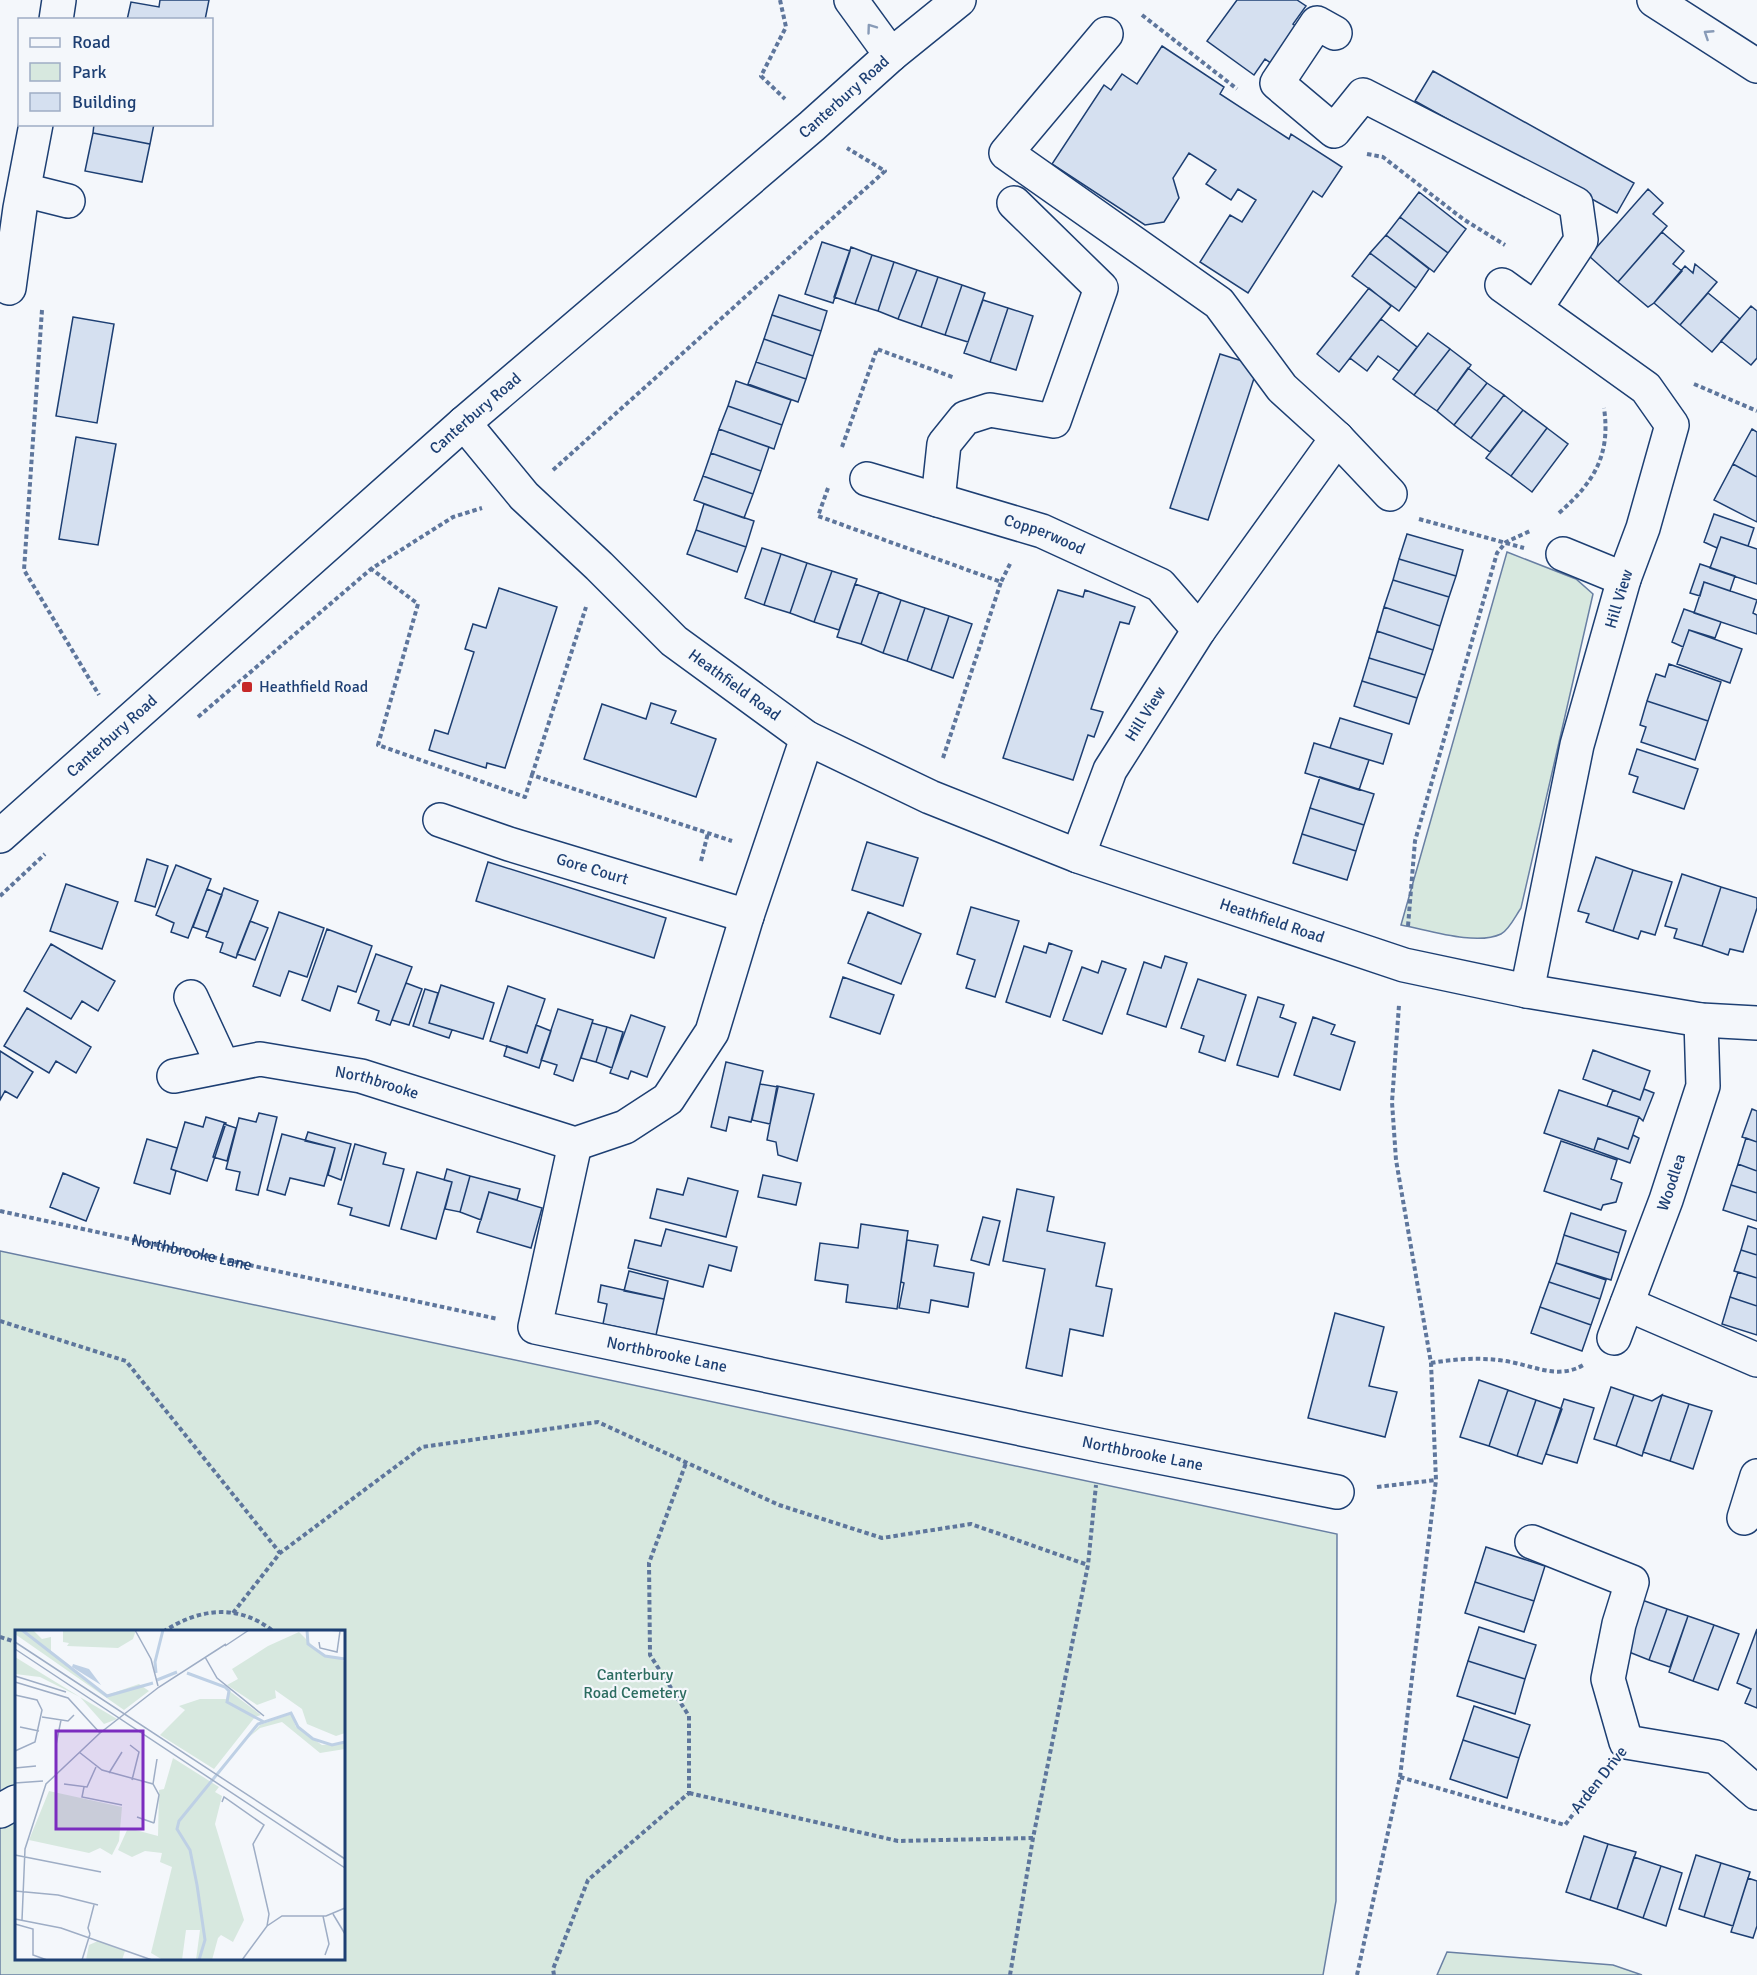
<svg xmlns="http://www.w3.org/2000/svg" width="1757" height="1975" font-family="Signika,sans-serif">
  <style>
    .green { fill: #d7e8df; stroke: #687fa3; stroke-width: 1.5; fill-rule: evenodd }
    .building { fill: #d5e0f0; stroke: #1d3f73; stroke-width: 1.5 }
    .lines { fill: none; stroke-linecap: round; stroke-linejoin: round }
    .minor-casing { stroke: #1d3f73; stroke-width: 36 }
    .major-casing { stroke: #1d3f73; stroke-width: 36 }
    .highway-casing { stroke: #1d3f73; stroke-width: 36 }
    .path { stroke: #5e769c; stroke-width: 4; stroke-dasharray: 4.5 3; stroke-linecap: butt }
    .minor { stroke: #f4f7fb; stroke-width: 33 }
    .major { stroke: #f4f7fb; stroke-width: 33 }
    .highway { stroke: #f4f7fb; stroke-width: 33 }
    .oneway { stroke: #889bb7 }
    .poi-dot { fill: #c62828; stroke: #f4f7fb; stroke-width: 2 }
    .labels { text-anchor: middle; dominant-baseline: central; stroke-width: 4.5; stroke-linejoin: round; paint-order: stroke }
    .street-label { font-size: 16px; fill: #1d3f73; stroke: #f4f7fb }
    .poi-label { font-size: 16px; fill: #1d3f73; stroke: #f4f7fb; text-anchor: start }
    .park-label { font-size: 16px; fill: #2c6c60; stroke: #f4f7fb }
    .inset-river { fill: none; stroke: #bed0e5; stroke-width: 3 }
    .inset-road { fill: none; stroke: #9eadc5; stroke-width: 1.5 }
    .view { fill: #7b2cbf; fill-opacity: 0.15; stroke: #7b2cbf; stroke-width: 3 }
    .inset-edge { fill: none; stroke: #1d3f73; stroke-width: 3 }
  </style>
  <rect width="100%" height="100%" fill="#f4f7fb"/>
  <path class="green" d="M1507,552L1576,579L1593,594L1521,908C1516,915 1509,930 1501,934C1476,946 1428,930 1401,925Z
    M0,1251L1337,1534L1336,1901L1323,1975H0ZM16,1632H344V1958H16Z
    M1447,1952L1613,1965L1642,1975H1437Z"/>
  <path class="building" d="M160,0H209L205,20H127L131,2L159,7Z
    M1237,0H1297L1306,6L1293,24L1298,28L1272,64L1265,59L1254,75L1207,41Z
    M1162,46L1224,87L1220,94L1289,139L1291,134L1342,167L1322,197L1313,191L1248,293L1200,262L1230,215L1242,222L1256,200L1238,189L1231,200L1206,184L1216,170L1189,153L1173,178L1179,198L1164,222L1145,225L1052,164L1104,85L1111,90L1122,74L1137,84Z
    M1433,71L1634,183L1617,213L1415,101Z
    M94,124H154L150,144L93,133Z
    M93,133L150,144L142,182L85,171Z
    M1648,189L1663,203L1653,214L1667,226L1618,282L1589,256Z
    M1419,192L1466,229L1448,253L1400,217Z
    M1400,217L1448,253L1434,272L1386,235Z
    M1662,232L1684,251L1673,264L1682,271L1654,303L1648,307L1618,282Z
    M1386,235L1429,269L1416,288L1370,253Z
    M822,242L850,251L833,303L805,294Z
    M851,247L872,255L855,304L834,297Z
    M1370,253L1416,288L1399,311L1352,276Z
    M872,255L894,262L878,311L855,304Z
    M894,262L917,270L898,319L878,311Z
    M1695,264L1717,282L1680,325L1654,303L1685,266L1693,273Z
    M917,270L938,277L921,327L898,319Z
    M938,277L962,285L945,335L921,327Z
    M962,285L985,293L968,342L945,335Z
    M1369,288L1391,306L1339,372L1317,354Z
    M1708,293L1740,319L1712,352L1680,325Z
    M779,295L827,311L821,331L772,315Z
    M983,300L1008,308L990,362L964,353Z
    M1751,306L1757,311V358L1751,365L1721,341Z
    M1008,308L1033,316L1016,370L990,362Z
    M772,315L821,331L813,356L764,339Z
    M73,317L114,324L97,423L56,416Z
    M1381,319L1417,347L1399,371L1378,356L1367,371L1350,358Z
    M1428,333L1450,349L1414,395L1393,379Z
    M764,339L813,356L806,379L756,362Z
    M1450,349L1471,365L1437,411L1414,395Z
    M1220,354L1258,366L1208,520L1170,508Z
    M756,362L806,379L798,402L748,384Z
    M1468,368L1487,383L1454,425L1437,411Z
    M736,381L791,400L782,425L728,406Z
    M1487,383L1504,395L1471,438L1454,425Z
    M1504,395L1523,410L1490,452L1471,438Z
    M728,406L782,425L774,449L719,429Z
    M1523,410L1547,428L1511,476L1486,458Z
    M1547,428L1568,444L1532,492L1511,476Z
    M719,429L769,447L761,471L711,453Z
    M1752,429L1757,432V477L1733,464Z
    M76,437L116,444L98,545L59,539Z
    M711,453L761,471L753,494L703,476Z
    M1733,464L1757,477V522L1714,500Z
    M703,476L753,494L744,518L694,500Z
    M704,504L754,521L746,547L696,530Z
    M1714,514L1754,528L1748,546L1721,537L1717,548L1704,542Z
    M696,530L746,547L737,572L687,554Z
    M1407,534L1463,550L1456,576L1399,559Z
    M1721,537L1757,549V584L1710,568Z
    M762,548L781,554L764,605L745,598Z
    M781,554L807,563L790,613L764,605Z
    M1399,559L1456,576L1449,597L1393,580Z
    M807,563L832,571L814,622L790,613Z
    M1700,564L1735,576L1730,591L1704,582L1700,596L1690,593Z
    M832,571L857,579L839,630L814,622Z
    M1393,580L1449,597L1440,626L1384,607Z
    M1704,582L1757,600L1753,613L1757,615V634L1694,613Z
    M855,584L879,592L861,644L837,637Z
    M499,588L557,607L505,768L487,763L486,768L429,750L435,730L448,734L474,652L465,649L473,624L486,628Z
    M1058,590L1083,597L1085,590L1135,607L1129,624L1120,622L1091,709L1103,712L1094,737L1088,735L1073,780L1003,758Z
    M879,592L901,600L883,653L861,644Z
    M901,600L925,608L907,661L883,653Z
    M1384,607L1440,626L1433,650L1377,631Z
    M925,608L949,616L931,670L907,661Z
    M1684,609L1721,622L1715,638L1689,630L1683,647L1672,642Z
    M949,616L972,624L953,678L931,670Z
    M1689,630L1742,649L1730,683L1677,664Z
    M1377,631L1433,650L1425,675L1369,658Z
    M1369,658L1425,675L1417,698L1362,681Z
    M1669,664L1721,682L1708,721L1647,701L1656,674L1665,677Z
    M1362,681L1417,698L1409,724L1354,706Z
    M1647,701L1708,721L1695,760L1641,742L1646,727L1640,725Z
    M651,703L676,711L671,723L716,739L696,797L584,759L602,704L646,719Z
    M1340,718L1392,734L1383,764L1330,748Z
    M1314,743L1369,760L1359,790L1305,773Z
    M1637,749L1698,769L1684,809L1633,792L1638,777L1629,774Z
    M1320,777L1374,794L1364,825L1310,808Z
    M1310,808L1364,825L1356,851L1302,834Z
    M1302,834L1356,851L1347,880L1293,863Z
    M867,842L918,858L903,906L852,890Z
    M1596,857L1633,870L1613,931L1586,922L1589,914L1578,911Z
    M147,859L168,866L155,907L135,901Z
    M488,862L666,918L654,958L476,901Z
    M176,865L211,879L188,938L171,932L174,923L156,915Z
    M1633,870L1672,882L1655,935L1641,931L1638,939L1613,931Z
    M1682,874L1721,887L1702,946L1674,938L1677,929L1665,926Z
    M66,884L118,902L102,949L50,931Z
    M1721,887L1757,898V908L1743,952L1730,949L1728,955L1702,946Z
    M224,888L258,901L236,958L220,952L223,943L206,937Z
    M207,889L222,895L208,932L193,927Z
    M971,907L1019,921L995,997L966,988L975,960L957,954Z
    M279,912L324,928L307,977L289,971L280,996L253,986Z
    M868,912L921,934L901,984L848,963Z
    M250,921L268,928L255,960L237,954Z
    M327,929L372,946L356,992L338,986L330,1011L302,1000Z
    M1049,943L1072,951L1050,1017L1006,1002L1024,946L1046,953Z
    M51,944L115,981L98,1011L82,1001L71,1019L24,991Z
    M376,954L412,967L390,1025L376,1020L379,1011L358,1003Z
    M1165,956L1187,963L1166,1027L1127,1014L1144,962L1161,968Z
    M1102,961L1126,969L1102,1034L1063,1020L1082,967L1098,973Z
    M843,977L894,995L880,1034L830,1017Z
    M1198,979L1246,995L1225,1061L1199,1052L1204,1036L1181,1028Z
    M406,983L422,989L409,1025L392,1020Z
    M441,985L494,1003L483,1039L429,1023Z
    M508,986L545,999L527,1053L490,1041Z
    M425,989L438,993L429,1023L452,1030L449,1038L413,1026Z
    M1258,997L1284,1005L1280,1017L1296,1023L1278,1077L1237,1065Z
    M27,1008L91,1047L76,1073L56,1061L49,1073L4,1046Z
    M558,1009L593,1020L573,1081L554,1074L557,1065L541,1060Z
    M631,1015L665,1027L647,1077L631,1071L628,1079L610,1073Z
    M1313,1017L1335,1025L1331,1034L1355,1042L1340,1090L1294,1075Z
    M592,1023L607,1027L596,1062L581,1058Z
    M536,1025L551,1031L539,1068L504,1056L507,1046L527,1053Z
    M607,1027L623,1032L612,1068L596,1062Z
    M1593,1050L1650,1071L1640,1100L1583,1079Z
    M0,1051L33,1072L17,1098L5,1091L0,1100Z
    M726,1062L763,1071L751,1122L729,1117L726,1131L711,1127Z
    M760,1084L778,1087L770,1124L752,1120Z
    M777,1086L814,1094L797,1161L778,1155L776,1142L767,1140Z
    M1644,1089L1654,1093L1643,1121L1639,1117L1607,1106L1613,1090L1640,1100Z
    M1559,1090L1639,1117L1628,1149L1598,1138L1594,1150L1544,1133Z
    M1752,1109L1757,1111V1142L1742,1137Z
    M259,1113L277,1117L258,1195L236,1190L240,1172L226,1169L239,1118L256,1122Z
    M206,1117L226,1123L207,1181L171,1169L185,1122L203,1127Z
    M224,1124L236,1128L227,1161L213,1157Z
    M308,1132L351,1144L341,1180L328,1175L335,1148L305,1141Z
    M282,1134L335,1148L324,1186L290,1178L285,1195L267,1190Z
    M1633,1135L1639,1138L1630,1163L1594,1150L1598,1138L1628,1149Z
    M1746,1138L1757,1142V1171L1738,1164Z
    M147,1139L177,1148L171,1169L176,1171L170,1194L134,1183Z
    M1561,1141L1617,1160L1611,1179L1622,1183L1616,1202L1603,1205L1601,1210L1544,1191Z
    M355,1144L386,1153L383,1164L404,1169L389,1226L350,1215L352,1208L338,1204Z
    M1738,1164L1757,1171V1193L1731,1185Z
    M447,1169L470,1176L460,1212L445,1209L452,1182L444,1180Z
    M417,1172L452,1182L436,1239L401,1229Z
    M63,1173L99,1188L86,1221L50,1207Z
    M763,1175L801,1183L796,1205L758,1197Z
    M470,1176L520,1189L517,1200L489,1192L481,1220L460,1212Z
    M688,1178L738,1191L726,1237L650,1218L657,1189L683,1195Z
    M1731,1185L1757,1193V1221L1723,1210Z
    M1017,1189L1054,1197L1047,1231L1105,1243L1096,1286L1112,1289L1103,1336L1070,1329L1062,1376L1026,1368L1045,1269L1003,1261Z
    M489,1192L542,1208L531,1248L477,1232Z
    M1571,1213L1626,1231L1619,1253L1564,1235Z
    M983,1217L1000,1221L989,1265L971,1260Z
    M861,1224L908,1231L897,1309L846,1302L848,1285L815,1280L820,1243L858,1248Z
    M1748,1226L1757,1229V1255L1741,1250Z
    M666,1229L737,1247L731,1271L709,1265L703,1287L628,1268L635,1240L661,1246Z
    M1564,1235L1619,1253L1611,1280L1556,1263Z
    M907,1240L938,1245L934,1266L974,1273L968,1307L931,1300L929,1313L899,1308L904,1283L901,1282Z
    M1741,1250L1757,1255V1278L1734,1271Z
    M1556,1263L1606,1280L1600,1299L1549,1282Z
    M629,1271L668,1281L664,1299L624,1291Z
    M1738,1272L1757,1278V1306L1730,1297Z
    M1549,1282L1600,1299L1591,1325L1540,1307Z
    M601,1285L664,1299L656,1335L603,1324L607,1304L598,1302Z
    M1730,1297L1757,1306V1335L1722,1324Z
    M1540,1307L1591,1325L1582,1351L1531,1333Z
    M1335,1313L1384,1327L1369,1386L1397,1392L1385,1437L1308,1418Z
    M1479,1380L1508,1390L1489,1446L1460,1437Z
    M1611,1387L1634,1395L1616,1446L1594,1439Z
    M1508,1390L1536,1400L1517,1456L1489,1446Z
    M1634,1395L1652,1401L1662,1395L1642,1456L1616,1446Z
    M1662,1395L1689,1404L1670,1461L1643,1452Z
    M1564,1399L1594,1408L1577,1463L1546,1454Z
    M1536,1400L1562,1409L1542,1464L1517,1456Z
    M1689,1404L1712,1411L1693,1469L1670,1461Z
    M1486,1547L1545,1566L1534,1601L1475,1582Z
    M1475,1582L1534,1601L1524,1632L1465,1613Z
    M1642,1600L1667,1609L1649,1660L1624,1650Z
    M1667,1609L1688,1616L1670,1667L1649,1660Z
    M1688,1616L1714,1625L1693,1681L1669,1672Z
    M1714,1625L1739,1634L1718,1690L1693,1681Z
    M1479,1627L1536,1645L1525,1679L1468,1661Z
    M1757,1629V1708L1745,1703L1751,1689L1737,1683Z
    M1468,1661L1525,1679L1515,1714L1457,1696Z
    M1474,1706L1530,1725L1519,1758L1463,1740Z
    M1463,1740L1519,1758L1507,1798L1450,1779Z
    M1584,1836L1608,1844L1590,1900L1566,1892Z
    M1608,1844L1636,1852L1617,1909L1590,1900Z
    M1696,1855L1721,1863L1704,1917L1679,1909Z
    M1634,1857L1661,1866L1643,1918L1617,1909Z
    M1721,1863L1750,1872L1733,1926L1704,1917Z
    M1661,1866L1682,1873L1666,1926L1643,1918Z
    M1748,1878L1757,1881V1926L1753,1938L1731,1932Z"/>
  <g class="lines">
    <defs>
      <g id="minor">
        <path d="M56,20L59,0"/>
        <path d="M1335,33L1317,23L1277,83L1334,131L1363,95L1576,204L1581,240L1536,308"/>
        <path d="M1106,34L1006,153L1219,303L1282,388L1337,438L1390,494"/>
        <path d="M24,190L68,201"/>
        <path d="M1502,285L1646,388L1672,425L1643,528L1624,579L1577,745L1527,991"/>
        <path d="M9,288L20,208L36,124"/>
        <path id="s2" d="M464,423L524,496L599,566L674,641L807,738L930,797L1078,856L1404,965L1527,991L1701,1020L1757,1023"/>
        <path id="s3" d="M867,479L1042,531L1160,585L1199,630"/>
        <path d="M938,500L944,444L965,418L990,410L1054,421L1101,288L1014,203"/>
        <path d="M1563,554L1624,579"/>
        <path id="s4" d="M440,820L509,844L747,916"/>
        <path id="s5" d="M1078,856L1110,770L1199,630L1337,438"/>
        <path d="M191,997L223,1066"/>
        <path id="s6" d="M174,1076L260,1059L361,1076L575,1144L625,1127L668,1099L712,1032L747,916L807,738"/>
        <path id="s7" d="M575,1144L535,1327L1103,1446L1337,1492"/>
        <path d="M1627,1304L1757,1360"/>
        <path id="s8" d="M1614,1338L1666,1200L1703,1086L1701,1020"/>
        <path d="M1744,1518L1757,1476"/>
        <path d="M1532,1542L1632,1582L1619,1624L1608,1679L1626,1742L1716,1757L1757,1793"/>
        <path d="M0,1811L16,1802"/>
      </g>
      <g id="major">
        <path id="s9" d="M0,836L464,423L812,126L891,55"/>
      </g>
      <path id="highway" d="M851,0L891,55L959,0
        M1654,0L1757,66"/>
    </defs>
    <use href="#minor" class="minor-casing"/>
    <use href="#major" class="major-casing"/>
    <use href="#highway" class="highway-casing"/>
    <g class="path">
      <path d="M780,0L786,27L761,76L785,99"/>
      <path d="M1142,15L1237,89"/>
      <path d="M1367,154L1383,157L1463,219L1505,245"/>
      <path d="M42,310L24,570L99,695"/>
      <path d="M1694,384L1757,411"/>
      <path d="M842,447L877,349L955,378"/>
      <path d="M553,470L885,171L847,148"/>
      <path d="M828,488L818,516L1001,582L1011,562"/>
      <path d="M1559,513C1593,483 1611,456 1604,408"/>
      <path d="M1419,519L1524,548"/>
      <path d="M370,568L418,604L378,745L525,797L532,775L732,841"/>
      <path d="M198,717L371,569L453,517L482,508"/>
      <path d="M943,758L1001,582"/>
      <path d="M532,775L586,607"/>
      <path d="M701,861L708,833"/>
      <path d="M0,896L45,854"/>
      <path d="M1408,926L1415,841L1497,553L1506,542L1530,531"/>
      <path id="s1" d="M0,1211L498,1319"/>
      <path d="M0,1321L126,1361L280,1553"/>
      <path d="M1431,1363C1455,1359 1480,1357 1505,1361C1533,1365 1558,1381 1585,1364"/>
      <path d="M1377,1487L1436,1480"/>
      <path d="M233,1613L280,1553L422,1447L598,1422L779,1505L882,1538L971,1524L1088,1565"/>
      <path d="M163,1632C199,1608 239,1603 274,1632"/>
      <path d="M0,1637L16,1642"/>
      <path d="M1400,1777L1565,1825L1603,1774"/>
      <path d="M689,1793L898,1841L1033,1838"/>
      <path d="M554,1975L553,1969L588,1880L689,1793V1716L650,1655L649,1563L686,1463"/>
      <path d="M1010,1975L1033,1838L1088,1565L1096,1485"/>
      <path d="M1357,1975L1400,1777L1436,1480L1431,1363L1396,1160L1392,1102L1399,1005"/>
    </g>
    <use href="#minor" class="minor"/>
    <use href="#major" class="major"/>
    <use href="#highway" class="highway"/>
  </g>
  <defs><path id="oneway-chevron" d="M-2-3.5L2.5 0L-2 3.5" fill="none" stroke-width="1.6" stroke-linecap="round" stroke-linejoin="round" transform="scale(1.5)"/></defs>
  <g class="oneway">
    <use href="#oneway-chevron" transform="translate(871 28) rotate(-126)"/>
    <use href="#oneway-chevron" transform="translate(1708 34) rotate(-147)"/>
  </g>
  <rect class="poi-dot" x="241" y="681" width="12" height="12" rx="3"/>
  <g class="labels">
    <g class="street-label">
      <text stroke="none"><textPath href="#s9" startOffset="1122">Canterbury Road</textPath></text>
      <text stroke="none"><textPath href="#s9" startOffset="636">Canterbury Road</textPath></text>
      <text stroke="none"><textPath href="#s3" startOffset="186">Copperwood</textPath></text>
      <text transform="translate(1619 599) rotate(-73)">Hill View</text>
      <text stroke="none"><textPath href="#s2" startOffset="378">Heathfield Road</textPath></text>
      <text stroke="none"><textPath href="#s5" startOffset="158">Hill View</textPath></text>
      <text stroke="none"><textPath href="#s9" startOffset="150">Canterbury Road</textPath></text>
      <text stroke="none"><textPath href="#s4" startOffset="160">Gore Court</textPath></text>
      <text stroke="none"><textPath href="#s2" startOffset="968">Heathfield Road</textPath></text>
      <text stroke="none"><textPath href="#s6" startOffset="207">Northbrooke</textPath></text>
      <text stroke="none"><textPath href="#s8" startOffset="166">Woodlea</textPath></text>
      <text stroke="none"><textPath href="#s1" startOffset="196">Northbrooke Lane</textPath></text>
      <text stroke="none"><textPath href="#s7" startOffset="322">Northbrooke Lane</textPath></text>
      <text stroke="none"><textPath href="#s7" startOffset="808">Northbrooke Lane</textPath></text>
      <text transform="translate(1599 1780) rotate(-52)">Arden Drive</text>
    </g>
    <g class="poi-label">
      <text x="259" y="687">Heathfield Road</text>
    </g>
    <g class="park-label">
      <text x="635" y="1675">Canterbury<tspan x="635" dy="18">Road Cemetery</tspan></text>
    </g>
  </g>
  <g transform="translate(15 1630)">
    <rect width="330" height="330" fill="#f4f7fb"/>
    <path d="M0,0H18L27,9L36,7V23L92,65L124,54L134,61L109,80L0,4ZM48,0H121L118,9L103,18L52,16L54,13L48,12ZM284,2L308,26L325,27L330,33V103L321,106L292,94L287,79L260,60L261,68L242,75L212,55L223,49L217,39L253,16ZM0,27L65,67L102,89L89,94L65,67L25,47L0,44ZM204,53L246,85L240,87L199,139L145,105L170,80L164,76L185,69H212L213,61ZM276,84L281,97L307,115L330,113V119L305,123L267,92L245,98L233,108L245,95ZM158,128L204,157L200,162L207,166L200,194L229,290L218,312L206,305L203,308L197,330H181L185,300H171L167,330H148L136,323L157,237L145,232L147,223L130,221L117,227L103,220L113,198L143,206L144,160L149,159ZM34,161L107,177L104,211L97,225L85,218L74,223L14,210ZM83,311L110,321L107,330H71L74,315Z" fill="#d7e8df"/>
    <path d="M58,34L74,39L86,55L57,37Z" fill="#bed0e5"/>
    <path class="inset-river" d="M7,0L92,66L138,53M292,0L293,14L310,26L330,29M141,43L140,32L148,0M172,43L210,57L214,61L212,72L249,92M142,50L162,42M184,330L190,310L182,255L175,220L162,199L164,191L243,94L276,83L283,97L298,109L317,115L330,112"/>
    <path class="inset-road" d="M120,0L136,29L143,56M312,0L330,1M0,12L330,229M304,12L305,18L322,22L325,1M210,16L234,0M0,19L330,238M190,27L202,48L249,86M0,46L51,62M0,52L53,68L85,103L144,57L211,14M0,65L22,70L27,80L20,112L0,121M27,87L53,91L59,85M5,97L24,101M41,115L46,90M115,115L124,122L117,150M64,122L87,140L138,154L144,165L139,193M0,138L21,136M94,143L107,122M0,153L28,151M49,154L72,157L81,137M138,154L142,129M69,157L67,167L107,175M207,172L209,167L249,195L238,214L254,284L252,296M122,187L139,193M0,225L86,242M0,261L43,265L83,275M318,284L330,304M308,286L314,314L310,325M0,289L46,298L137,330M7,290L10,219L31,154L85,103M0,294L18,299V325L32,330M75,304L73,298L79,275M67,330L75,304M227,330L252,296L267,286H311L330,278"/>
    <path class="view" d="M41,101H128V199H41Z"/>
    <rect width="330" height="330" class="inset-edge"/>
  </g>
  <rect x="18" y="18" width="195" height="108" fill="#f4f7fb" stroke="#9eadc5" stroke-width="1.5"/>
  <rect x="30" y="38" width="30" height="9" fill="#f4f7fb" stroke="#9eadc5" stroke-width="1.5"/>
  <text x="72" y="48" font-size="18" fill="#1d3f73">Road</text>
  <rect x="30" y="63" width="30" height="18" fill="#d7e8df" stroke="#9eadc5" stroke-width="1.5"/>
  <text x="72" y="78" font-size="18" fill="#1d3f73">Park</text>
  <rect x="30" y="93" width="30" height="18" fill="#d5e0f0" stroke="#9eadc5" stroke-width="1.5"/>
  <text x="72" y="108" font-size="18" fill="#1d3f73">Building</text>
</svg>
